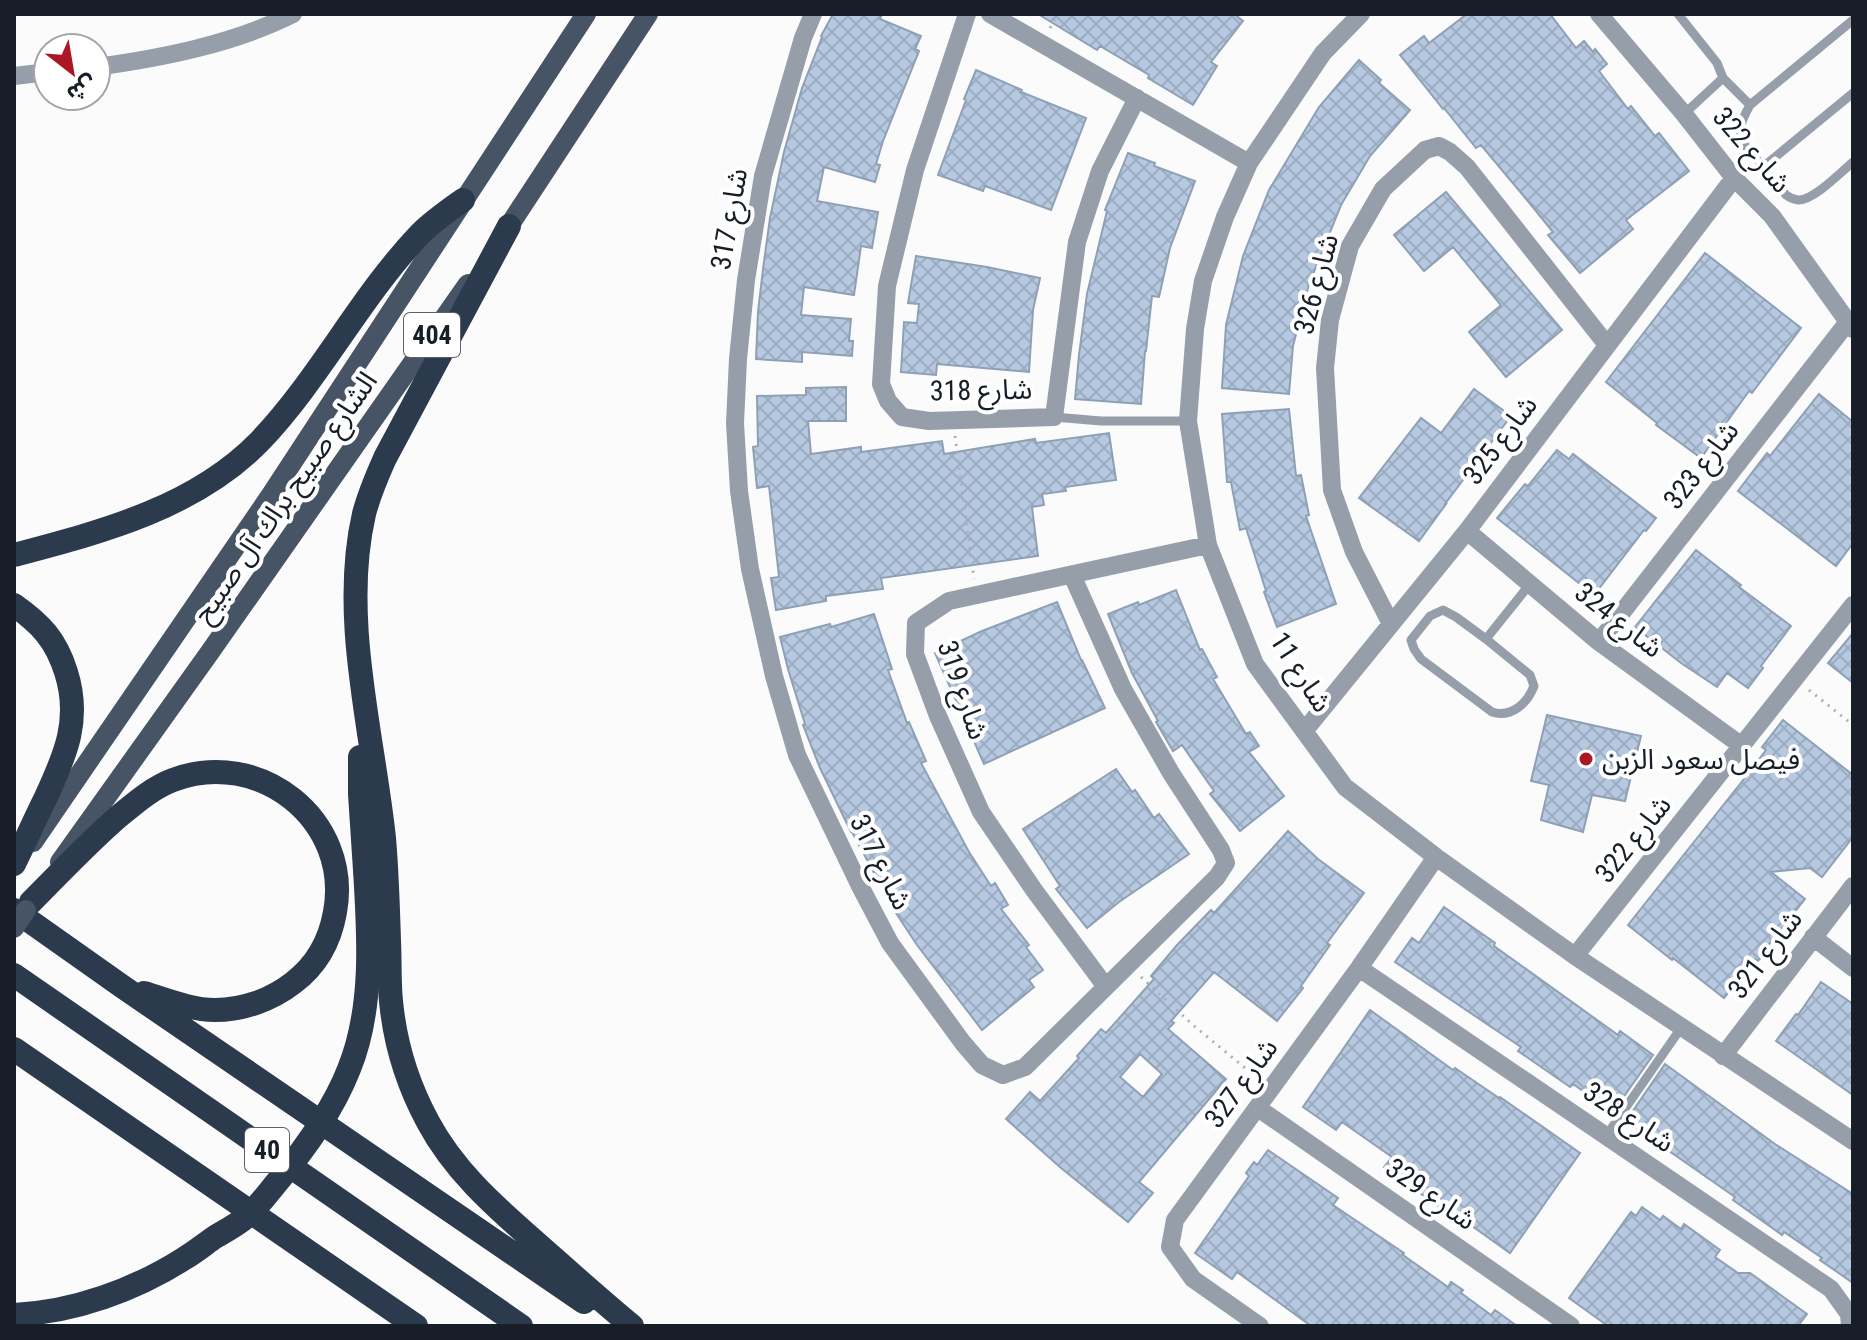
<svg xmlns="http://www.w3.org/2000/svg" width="1867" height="1340" font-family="'Roboto Condensed','Noto Sans Arabic',sans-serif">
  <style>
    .building { fill: url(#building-cross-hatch); stroke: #8ea0b6; stroke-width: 2; fill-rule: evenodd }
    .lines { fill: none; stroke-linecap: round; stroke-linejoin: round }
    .path { stroke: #acafb2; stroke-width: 3; stroke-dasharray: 2 6; stroke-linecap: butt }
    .lane { stroke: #969ea9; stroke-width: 9 }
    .street { stroke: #969ea9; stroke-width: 18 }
    .primary { stroke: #465465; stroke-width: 20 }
    .highway { stroke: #2b3a4d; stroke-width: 24 }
    .primary-bridge { stroke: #465465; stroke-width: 20 }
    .highway-bridge { stroke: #2b3a4d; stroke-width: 24 }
    .poi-dot { fill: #ac1725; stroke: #fff; stroke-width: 3 }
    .labels { text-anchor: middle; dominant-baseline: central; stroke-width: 8; stroke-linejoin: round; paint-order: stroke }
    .shield { fill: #fff; stroke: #5d6268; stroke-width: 2 }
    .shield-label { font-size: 26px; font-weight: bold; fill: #181e27 }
    .street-label { font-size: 28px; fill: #181e27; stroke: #fff }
    .poi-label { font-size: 28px; fill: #181e27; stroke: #fff; text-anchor: start }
  </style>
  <defs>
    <pattern id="building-cross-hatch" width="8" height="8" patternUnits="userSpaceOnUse" patternTransform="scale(2)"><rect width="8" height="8" fill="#b6c9e1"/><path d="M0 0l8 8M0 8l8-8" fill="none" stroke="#9cacc1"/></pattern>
  </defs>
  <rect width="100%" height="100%" fill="#fbfbfb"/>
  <path class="building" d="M833,14H882L880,19L921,36L915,49L919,51L883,141L876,164L880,165L875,182L824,167L817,201L878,212L872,248L861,246L854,295L804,287L801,315L851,319L849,341H853L852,356L802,352V362L756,359L758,312L763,269L770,218L784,152L802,88L822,37L821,36Z
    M1038,14H1234L1243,21L1211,62L1217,66L1193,105L1148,78L1149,75L1100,46L1097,50Z
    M1467,14H1550L1576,48L1584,41L1593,52L1595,49L1607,64L1599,71L1628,109L1631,106L1655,136L1659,133L1689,171L1626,220L1633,229L1580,273L1548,235L1553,232L1522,194L1481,145L1476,148L1444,108L1443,109L1400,55L1424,36L1429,43Z
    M1359,60L1381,80L1379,83L1410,110L1370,156L1341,205L1309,284L1293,346L1289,394L1222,388L1226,325L1243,256L1269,190L1319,107Z
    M976,70L1022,90L1021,92L1086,118L1051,210L985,186L983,191L938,175L966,100L964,99Z
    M1128,153L1155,163L1154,166L1195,181L1170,248L1159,297L1152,296L1146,351H1145L1141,404L1075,399L1079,355L1087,294L1107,211L1105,210Z
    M1446,192L1562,330L1506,377L1469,332L1500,306V304L1453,247L1424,271L1394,235Z
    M1705,253L1801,328L1752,393L1749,391L1701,458L1656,425L1657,423L1606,382Z
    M916,256L987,267L1040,278L1033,310L1029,372L937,364L936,375L901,372L904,322L917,323L919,304L908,303Z
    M846,387V421H808L811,454L861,447V452L942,441L944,454L1035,439L1036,443L1109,433L1116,480L1065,487L1066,491L1042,494L1044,505L1032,507L1038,556L881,578L883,589L826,596V601L776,610L771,578L779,577L769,486L757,488L753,447L758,446L757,396L806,395V388Z
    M1474,389L1511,416L1445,504H1446L1419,541L1359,498L1421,418L1441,433Z
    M1819,394L1853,422V543L1836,566L1738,491L1767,453L1770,456Z
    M1289,409L1296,476L1301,475L1309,515L1306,516L1336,604L1277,627L1264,592L1266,591L1246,528L1240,530L1231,482H1227L1222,414Z
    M1557,450L1569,459L1573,454L1656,518L1646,531L1644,530L1594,595L1497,518L1525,484L1528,486Z
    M1696,550L1741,585L1739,587L1791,626L1761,666L1763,668L1748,688L1727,673L1717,687L1681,663L1635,627Z
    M1176,590L1200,650L1202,649L1217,677L1213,679L1246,734L1250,732L1259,746L1249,752L1284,796L1240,831L1210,794L1214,791L1182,745L1173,751L1156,722L1158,721L1132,673L1108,614L1138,602L1139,605Z
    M1057,602L1081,660H1082L1105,708L984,764L935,653L982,631Z
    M874,614L892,669L888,670L907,723L909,722L926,761L921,763L969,852L991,886L995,883L1008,905L1001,909L1029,945L1026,947L1043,970L1029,980L1034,987L982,1030L917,945L894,910L852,832H851L820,768L803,725L805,724L788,669L780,637L830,624L831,627Z
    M1853,633V683L1828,663Z
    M1547,715L1641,736L1625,801L1592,795L1583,832L1541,820L1549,785L1531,781Z
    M1783,720L1853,775V837L1822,877L1810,868L1771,872L1805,899L1767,947L1769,948L1758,961L1755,959L1724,998L1673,958L1672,960L1628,925L1740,784L1766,750L1762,747Z
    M1116,769L1132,792L1135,790L1154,818L1159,814L1189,854L1119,902L1087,928L1056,889L1060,886L1023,829Z
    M1288,831L1318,859L1364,893L1327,943L1330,945L1301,986L1303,988L1277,1021L1214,972L1171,1021L1174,1023L1168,1029L1226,1079L1139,1182L1153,1193L1128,1222L1061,1168L1006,1119L1030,1092L1040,1101L1079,1058L1077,1056L1101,1029L1106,1033L1154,979L1151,976L1177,945L1211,910L1214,913ZM1140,1054L1162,1074L1143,1097L1120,1077Z
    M1444,907L1495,943L1494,946L1618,1035L1620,1031L1653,1055L1613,1112L1573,1084L1570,1087L1518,1051L1521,1047L1395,962L1412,938L1419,943Z
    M1821,982L1853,1004V1095L1776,1041L1796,1014L1798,1015Z
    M1370,1010L1453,1070L1455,1068L1499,1098L1500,1097L1580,1153L1510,1253L1455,1214L1453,1217L1384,1167L1392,1157L1342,1122L1336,1130L1303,1107Z
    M1665,1064L1775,1144L1853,1194V1283L1820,1260L1822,1258L1784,1232L1782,1235L1733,1200L1735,1197L1626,1121Z
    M1268,1150L1338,1198L1333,1205L1404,1253L1403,1255L1448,1287L1451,1282L1463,1290L1461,1293L1491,1315L1495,1310L1517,1326H1311L1237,1272L1232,1279L1195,1253L1249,1176L1246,1173L1254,1162L1257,1165Z
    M1642,1207L1660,1220L1663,1216L1681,1229L1684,1224L1720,1250L1715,1257L1738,1273H1750L1807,1314L1798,1326H1608L1569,1298L1631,1212L1636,1216Z"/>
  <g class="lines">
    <path class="path" d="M1050,28L1058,14
      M955,436L974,579
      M1809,690L1853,725
      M1141,977L1193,1025L1256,1077"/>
    <path class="lane" d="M1678,14L1717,63L1723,78L1750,105
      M1853,20L1750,105C1742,120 1737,128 1744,144L1786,195C1790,198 1792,199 1798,200C1813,201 1841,172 1853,162
      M1684,114L1723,78
      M1763,167L1853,93
      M1054,417L1101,421H1188
      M1443,610L1456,617L1486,639L1530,675L1534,686C1527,704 1511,718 1492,712L1421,659L1414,649L1411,640L1430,616Z
      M1486,639L1530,584
      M1606,1136L1681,1028"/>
    <path class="street" d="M813,14L803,38L763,176L746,280L738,359L735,423L739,491L750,569L774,676L797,755L861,888L890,943L963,1043L982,1065L1003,1075L1025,1067L1217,877L1226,863L1221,850L1171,773L1123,689L1072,575
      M967,14L915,170L887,286L881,384L888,401L902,417L929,421L1054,417L1077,242L1100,171L1137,98
      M990,14L1249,163
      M1361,14L1323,53L1249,163L1225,217L1203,281L1195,329L1188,421L1208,545L1255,664L1345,787L1436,857L1575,956L1853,1141
      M1599,14L1684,114L1734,178L1772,216L1853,329
      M96,67C162,58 233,44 293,14
      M14,76L48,72
      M1467,531L1599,642L1742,746
      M1391,624L1354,552L1332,490L1325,368L1330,320L1350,246L1383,189L1425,150L1439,146L1450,152L1467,167L1607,345
      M1599,642L1847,323
      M1305,730L1467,531L1734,178
      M1813,937L1853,968
      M1575,956L1853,605
      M1359,968L1831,1289L1849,1314L1850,1326
      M1106,987L1034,890L981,812L938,716L915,654L916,623L949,601L1208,545
      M1723,1056L1853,886
      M1258,1108L1571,1326
      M1260,1326L1193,1279L1170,1247L1175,1220L1359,968L1436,857"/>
    <path class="primary" d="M501,238L648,14
      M33,842L271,495L586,14
      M60,862L210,652L468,284"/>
    <path class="highway" d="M509,226L385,458C377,476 369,494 364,514C340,618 373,734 384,838C387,873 388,907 389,941C390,961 389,982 391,1001C395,1044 408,1085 428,1122C453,1169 492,1204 532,1239C565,1268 598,1298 632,1326
      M14,555C101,532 195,508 260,441C320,378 360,297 420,234C433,221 449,210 463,200
      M14,605C41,624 56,640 66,672C81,719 66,754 46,797C35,819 25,842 14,864
      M360,757V794L365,870
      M31,902C60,873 87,844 118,817C135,803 152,788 173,780C259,747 352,820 335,912C330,941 317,965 293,983C271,1000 243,1010 215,1010C191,1010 167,1000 144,993
      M14,910L123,987L584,1302
      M14,975L521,1326
      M14,1049L416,1326"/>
    <path class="primary-bridge" d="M14,928L26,910"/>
    <path class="highway-bridge" d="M14,1315C74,1312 135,1290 185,1258C195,1252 205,1244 215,1237C225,1231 237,1225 246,1217C258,1207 268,1193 278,1181C306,1147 333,1110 349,1069C374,1008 369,934 365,870"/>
  </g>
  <circle class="poi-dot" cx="1586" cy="759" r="8"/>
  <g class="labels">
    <g class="shield">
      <rect x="404" y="313" width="56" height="44" rx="6"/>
      <rect x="245" y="1128" width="44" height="44" rx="6"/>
    </g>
    <g class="shield-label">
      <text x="432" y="335">404</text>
      <text x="267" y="1150">40</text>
    </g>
    <g class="street-label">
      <text transform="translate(1752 150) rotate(49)">شارع 322</text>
      <text transform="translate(729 219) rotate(-80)">شارع 317</text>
      <text transform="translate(1316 284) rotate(-75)">شارع 326</text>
      <text transform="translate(981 390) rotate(-1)">شارع 318</text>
      <text transform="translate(1500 440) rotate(-53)">شارع 325</text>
      <text transform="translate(1701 465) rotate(-52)">شارع 323</text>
      <text transform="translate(285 497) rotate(-55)">الشارع صبيح براك آل صبيح</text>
      <text transform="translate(1619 620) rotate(38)">شارع 324</text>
      <text transform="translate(1301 672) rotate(57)">شارع 11</text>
      <text transform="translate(963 690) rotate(71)">شارع 319</text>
      <text transform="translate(1633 839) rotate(-51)">شارع 322</text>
      <text transform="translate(881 862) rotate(63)">شارع 317</text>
      <text transform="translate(1765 954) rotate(-53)">شارع 321</text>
      <text transform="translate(1241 1083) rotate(-54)">شارع 327</text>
      <text transform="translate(1629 1117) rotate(34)">شارع 328</text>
      <text transform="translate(1431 1194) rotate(35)">شارع 329</text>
    </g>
    <g class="poi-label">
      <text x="1602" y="759">فيصل سعود الزبن</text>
    </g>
  </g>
  <rect width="1867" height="1340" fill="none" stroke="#181e27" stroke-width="32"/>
  <g transform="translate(72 72) rotate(149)"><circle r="38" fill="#ffffff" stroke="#a3a5a9" stroke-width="2"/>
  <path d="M0-6L14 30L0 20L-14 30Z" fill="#ac1725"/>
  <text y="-12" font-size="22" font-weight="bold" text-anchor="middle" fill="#181e27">ش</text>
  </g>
</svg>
